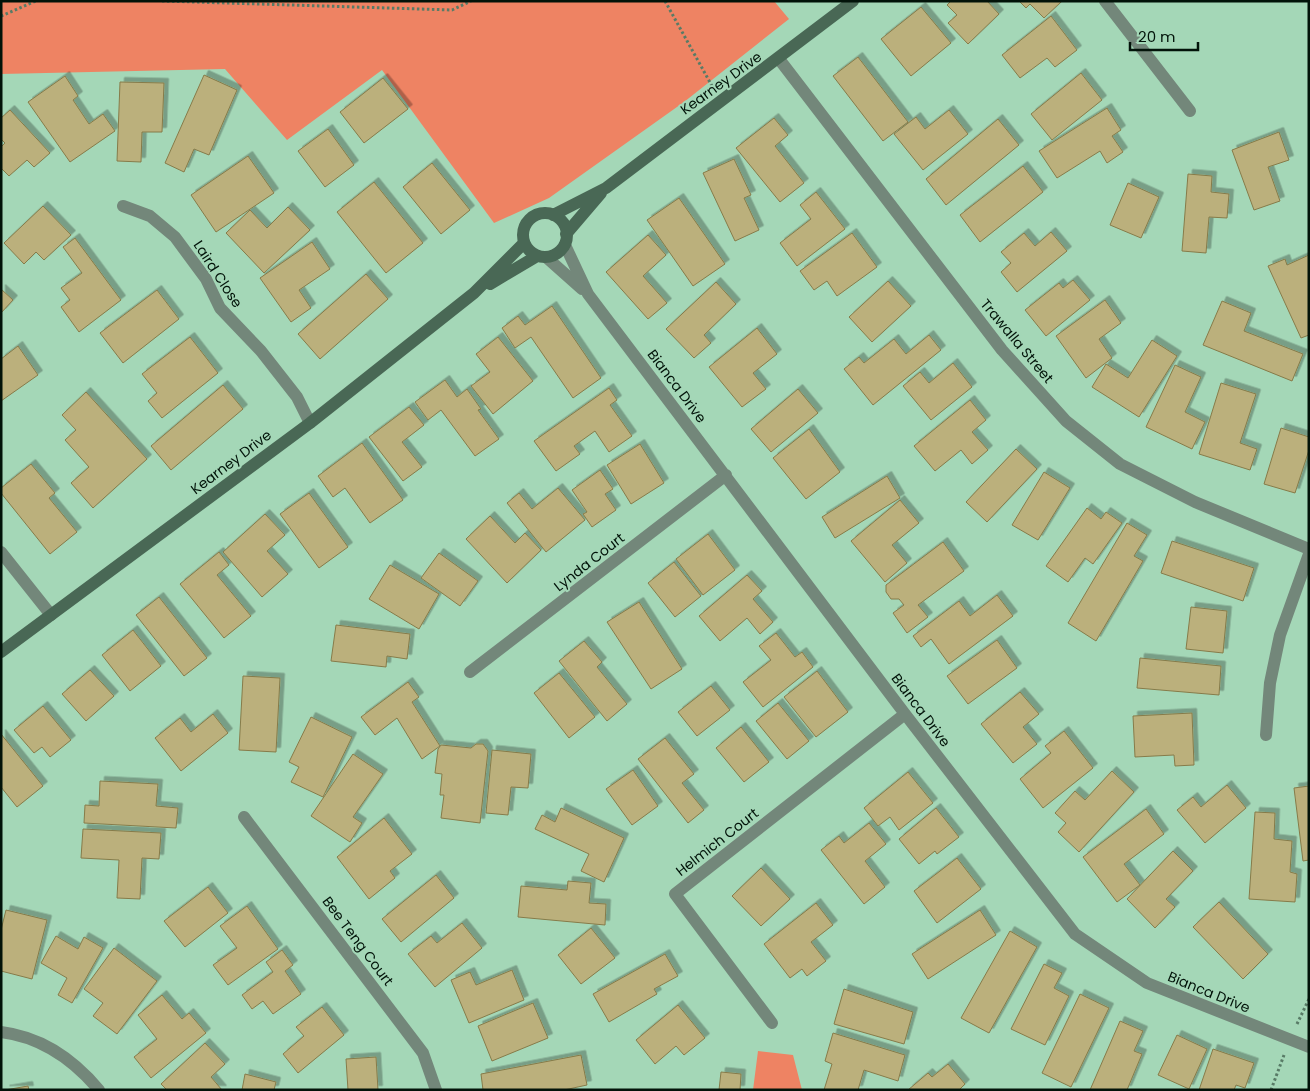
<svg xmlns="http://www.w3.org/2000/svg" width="1310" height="1091" font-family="Poppins,sans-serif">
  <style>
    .green { fill: #ee8363 }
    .building { fill: #bbb07c; stroke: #867b49; filter: url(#shadow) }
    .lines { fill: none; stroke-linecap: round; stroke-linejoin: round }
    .path { stroke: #587b66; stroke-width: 3; stroke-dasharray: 2.5 2.5; stroke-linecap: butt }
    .street { stroke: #73877a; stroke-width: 12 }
    .secondary { stroke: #496855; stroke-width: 12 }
    .labels { text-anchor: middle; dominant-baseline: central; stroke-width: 4; stroke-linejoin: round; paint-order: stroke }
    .street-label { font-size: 14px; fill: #021309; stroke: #a4d7b7 }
  </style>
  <defs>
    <filter id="shadow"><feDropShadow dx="4.5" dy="-4.5" stdDeviation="0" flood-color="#0004"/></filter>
  </defs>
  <rect width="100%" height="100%" fill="#a4d7b7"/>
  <path class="green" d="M1,1H774L789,19L684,102L549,198L494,223L382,70L287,140L225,69L1,74Z
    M758,1051L793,1055L802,1090H753Z"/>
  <path class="building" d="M951,1H987L999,14L968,44L948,23L957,15L947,5Z
    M1019,1H1061V2L1044,18L1030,4L1026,8Z
    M921,7L951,43L911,76L881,39Z
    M1051,16L1077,50L1055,67L1047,58L1020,78L1002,55Z
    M858,57L908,122L883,141L833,76Z
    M1081,73L1102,100L1052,140L1031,114Z
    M204,75L237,90L209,155L194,149L184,172L165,163Z
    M65,76L78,96L73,100L89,124L103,114L115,131L70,162L28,102Z
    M383,78L408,109L364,143L340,112Z
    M120,82L164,83L162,132H142L141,162L117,161Z
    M1107,108L1121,130L1112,136L1123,152L1107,163L1100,151L1057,178L1039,151Z
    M10,110L50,153L34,167L27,160L9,176L1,168V147L5,143L1,139V118Z
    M949,110L968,134L923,170L894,134L916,117L925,129Z
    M774,118L788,135L775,146L804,183L780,202L736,148Z
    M998,119L1019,145L946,205L926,179Z
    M328,129L354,165L325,187L298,151Z
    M1279,132L1289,160L1268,167L1280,201L1254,210L1232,150Z
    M248,156L274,193L216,232L191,195Z
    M734,159L751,195L744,198L759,230L735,241L703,173Z
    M432,163L470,210L441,234L403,187Z
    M1023,166L1043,192L980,242L960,215Z
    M1188,174L1212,176L1211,192L1229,194L1227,218L1209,217L1206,253L1182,251Z
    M374,182L423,243L386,273L337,212Z
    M1128,183L1159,197L1141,238L1110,225Z
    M816,192L845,229L797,266L780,243L811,219L800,205Z
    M679,198L725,264L693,286L647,220Z
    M43,206L71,235L44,260L36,252L24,264L4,243Z
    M288,207L310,230L264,273L226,233L250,210L267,228Z
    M1051,232L1067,251L1017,292L1001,272L1011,263L1001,252L1024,233L1035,246Z
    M852,233L877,267L837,296L827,281L814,290L800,271Z
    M648,235L666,255L643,276L667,303L648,319L606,272Z
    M75,238L121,300L79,332L61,307L70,300L61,288L82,273L63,247Z
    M312,242L330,269L299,290L311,308L291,322L260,278Z
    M1309,255V335L1301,338L1268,266L1285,259L1287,265Z
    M366,274L388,299L320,359L298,334Z
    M1073,280L1090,300L1046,336L1025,310L1059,283L1063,288Z
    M888,281L911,306L872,342L849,317Z
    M716,282L736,304L704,335L711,343L694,358L666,329Z
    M1,289L13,300L1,313Z
    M157,290L179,319L123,363L100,333Z
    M1105,300L1121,323L1099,339L1112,358L1086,378L1056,336Z
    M1222,301L1251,313L1244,331L1303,354L1292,381L1203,345Z
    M552,306L601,378L573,398L531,337L515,348L502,328L518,316L525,325Z
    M757,328L777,354L753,373L766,389L742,407L709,367Z
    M929,335L941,350L873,405L844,369L859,357L864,363L894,339L906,354Z
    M190,337L218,373L162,418L148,401L157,393L142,374Z
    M498,337L533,381L493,414L471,386L490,372L476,354Z
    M1152,340L1177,356L1139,417L1092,387L1106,364L1128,378Z
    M18,346L38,375L1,401V359Z
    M953,363L972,387L931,420L903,386L920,372L929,383Z
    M1175,365L1201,377L1185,412L1205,422L1192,449L1146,427Z
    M445,380L457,397L467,389L481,409L478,410L499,439L475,456L441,410L428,420L415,402Z
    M1221,383L1256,394L1240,443L1257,449L1250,470L1199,454Z
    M223,385L243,409L171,470L151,446Z
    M609,388L617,400L610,405L632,436L609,452L595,431L574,446L580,454L556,471L534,441Z
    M798,389L818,413L771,452L751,429Z
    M86,392L147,459L93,508L71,483L89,467L65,440L76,430L62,415Z
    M970,400L986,420L972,432L988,450L972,464L961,450L935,471L914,446Z
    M409,407L424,425L402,442L422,467L403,481L369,437Z
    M1281,428L1309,437V450L1295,493L1264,484Z
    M809,429L840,472L806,499L773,458Z
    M362,443L403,500L370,523L345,488L333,497L318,476Z
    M640,444L664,483L631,504L607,465Z
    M1016,449L1037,469L987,522L966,502Z
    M31,464L55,493L49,498L77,532L50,554L1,493V488Z
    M600,470L613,489L605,494L616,510L592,527L583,514L587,512L572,490Z
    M1044,472L1070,488L1038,540L1012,525Z
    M887,476L900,498L835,538L822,517Z
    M558,488L585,520L546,552L507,503L519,493L532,509Z
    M309,493L348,547L319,568L280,514Z
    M900,500L919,523L892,545L907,563L885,582L851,541Z
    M1087,508L1101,519L1106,512L1122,523L1093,564L1085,558L1068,582L1046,566Z
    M265,514L285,535L267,551L288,574L262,597L223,552Z
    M490,516L515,543L525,533L541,550L507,583L466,539Z
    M1127,523L1147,535L1134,556L1143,561L1096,641L1068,623Z
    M708,534L735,570L703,595L676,559Z
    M1172,541L1254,568L1243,601L1161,573Z
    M943,542L964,571L918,605L928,617L907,633L893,613L904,605L899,599H891L886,592V585Z
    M219,552L229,565L217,575L251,616L224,638L180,584Z
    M439,553L478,581L460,606L421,578Z
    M674,562L701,596L675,617L648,583Z
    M390,565L439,594L419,629L369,599Z
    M747,575L762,591L753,599L773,622L760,634L747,618L720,641L699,616Z
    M997,595L1013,616L949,664L931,639L921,647L913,636L959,601L970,616Z
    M159,597L207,658L184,676L136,615Z
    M639,602L682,669L651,689L607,622Z
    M1191,607L1227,611L1223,653L1186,649Z
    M336,625L410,634L407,659L387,656L386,667L331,661Z
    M133,630L161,666L130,691L102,655Z
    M776,633L795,657L802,652L813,667L763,707L743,682L771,660L759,646Z
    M997,640L1017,668L968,704L947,676Z
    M584,641L602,662L597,667L627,704L607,721L559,661Z
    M1140,658L1221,666L1219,695L1137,688Z
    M90,670L114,696L86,721L62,694Z
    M817,671L848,712L816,737L784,697Z
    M559,673L595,717L569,738L534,693Z
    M243,676L280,678L276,752L239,750Z
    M408,682L419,697L412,702L440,746L422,759L397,718L375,735L361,717Z
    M711,686L730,710L697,736L678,712Z
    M1020,692L1039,714L1023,727L1037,744L1013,763L981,724Z
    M778,703L809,741L787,759L756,721Z
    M43,706L71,740L50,757L42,747L34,753L14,730Z
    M1192,713L1194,765L1175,766L1174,755L1135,757L1133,716Z
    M213,714L228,733L181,771L155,738L180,718L191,732Z
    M311,717L352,737L323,797L291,782L299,767L289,762Z
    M741,727L769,762L744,782L716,748Z
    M1064,731L1093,768L1043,808L1020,779L1051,753L1045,746Z
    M1,734L43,786L17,807L1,787Z
    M665,738L694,774L682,783L704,810L688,823L638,759Z
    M476,744H483L488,751L480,823L441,818L444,795H440L442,774L435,773L438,749L441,745L471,748Z
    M492,750L531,754L528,788L511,787L508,815L486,813Z
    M353,754L383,774L353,817L362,823L350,842L311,816Z
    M633,770L658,806L632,825L606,789Z
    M1112,771L1134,792L1079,852L1058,832L1066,823L1055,813L1075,791L1085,800Z
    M908,772L933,803L899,830L890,817L878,826L864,808Z
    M100,781L158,784L156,806L178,808L176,828L84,823L85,805L99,806Z
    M1227,785L1246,808L1205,843L1177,810L1193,797L1201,807Z
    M1309,786V860L1303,861L1294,788Z
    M561,808L624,838L604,882L581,871L589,854L535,829L542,815L555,822Z
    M936,808L959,837L937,854L935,851L919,864L899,839Z
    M1146,809L1164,834L1124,864L1140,885L1117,902L1083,857Z
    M1255,812L1275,813L1274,839L1292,841L1290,872L1297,874L1295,902L1249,899Z
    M384,818L412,854L390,871L395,878L369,899L337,857Z
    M869,823L886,844L865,861L885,887L864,904L821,850L839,836L844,843Z
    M83,829L161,833L159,859L142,858L140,899L117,898L119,860L81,858Z
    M1173,851L1193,871L1166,899L1175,907L1155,928L1127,899Z
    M957,858L981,889L937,923L914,891Z
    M761,868L790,899L761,926L732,896Z
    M436,875L454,898L401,942L382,919Z
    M568,881L591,883L589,903L606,904L605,925L518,917L521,886L567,890Z
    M208,887L228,913L185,947L164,921Z
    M1219,902L1268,954L1243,979L1193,927Z
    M816,903L833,925L811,942L826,961L807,976L802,969L790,978L764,944Z
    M247,906L278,949L228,985L213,965L237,948L220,926Z
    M6,910L47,920L32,979L1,971V930Z
    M980,910L996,935L928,979L912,954Z
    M462,923L482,948L435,987L408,954L431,936L437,943Z
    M591,928L615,958L581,984L558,955Z
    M1010,931L1037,947L989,1033L961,1018Z
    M56,936L78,949L84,937L103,948L72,1003L58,995L67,978L41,963Z
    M114,948L157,981L117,1034L93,1016L103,1003L84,989Z
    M282,950L293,965L285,971L301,994L273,1014L263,1001L252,1009L242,995L273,972L266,962Z
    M665,954L678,976L654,989L657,994L609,1022L593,994Z
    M1044,964L1062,973L1054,988L1069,996L1045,1045L1011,1029Z
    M512,970L524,1000L469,1023L451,980L470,972L476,985Z
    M844,989L913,1012L904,1044L834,1024Z
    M1080,994L1109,1008L1071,1087L1042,1073Z
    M162,995L182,1019L189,1013L206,1033L151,1078L134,1057L157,1039L138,1015Z
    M533,1003L548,1038L492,1061L478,1026Z
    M678,1005L705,1038L684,1055L676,1046L655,1064L636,1040Z
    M322,1007L344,1035L298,1073L283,1054L304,1036L296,1027Z
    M1120,1021L1143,1031L1134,1051L1142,1054L1127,1090H1090Z
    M833,1033L905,1055L898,1081L864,1070L858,1090H824L832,1064L825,1061Z
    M1177,1035L1207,1049L1189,1089L1158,1075Z
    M205,1043L225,1064L211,1077L222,1090H167L161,1084Z
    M1213,1049L1254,1063L1245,1088L1236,1085L1234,1090H1199Z
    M581,1055L587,1085L564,1090H483L481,1074Z
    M376,1057L378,1090H348L346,1059Z
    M948,1064L965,1084L959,1090H908L928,1073L932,1077Z
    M721,1072L741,1074L740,1090H719Z
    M245,1074L276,1082L274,1090H242Z
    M28,1086L29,1090H5Z"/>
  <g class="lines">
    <path class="path" d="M162,1L452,10L471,1
      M665,1L712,86
      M1,16L36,1
      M1297,1024L1309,999
      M1271,1090L1284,1055"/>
    <path class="street" d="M1105,1L1190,111
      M779,59L1002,350L1066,421L1120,464L1195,502L1309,549
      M123,206L150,216L175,237L206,279L220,308L261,351L297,397L310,423
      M565,245L588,294L905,714L1075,934L1147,983L1309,1047
      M546,257L582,289
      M1,552L51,615
      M470,672L726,475
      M1266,735L1270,683L1280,635L1309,554
      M244,817L423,1053L436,1090
      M772,1023L675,894L905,714
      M1,1032C42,1037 73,1059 99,1090"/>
    <path class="secondary" d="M523 235a22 22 0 1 1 44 0a22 22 0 1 1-44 0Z
      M553,215L606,188L853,1
      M566,234L601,193
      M490,284L537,256
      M1,652L310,423L474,293L524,243"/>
  </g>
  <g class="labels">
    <g class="street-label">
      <text transform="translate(721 83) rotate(-36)">Kearney Drive</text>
      <text transform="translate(218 274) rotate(57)">Laird Close</text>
      <text transform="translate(1017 341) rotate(50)">Trawalla Street</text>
      <text transform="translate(677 386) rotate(53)">Bianca Drive</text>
      <text transform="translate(231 462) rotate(-37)">Kearney Drive</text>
      <text transform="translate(589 562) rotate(-38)">Lynda Court</text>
      <text transform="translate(921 710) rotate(53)">Bianca Drive</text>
      <text transform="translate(717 842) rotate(-38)">Helmich Court</text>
      <text transform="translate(358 941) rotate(53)">Bee Teng Court</text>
      <text transform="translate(1209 992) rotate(22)">Bianca Drive</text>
    </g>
  </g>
  <rect width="1310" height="1091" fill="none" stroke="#021309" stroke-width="5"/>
  <path d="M1130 42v8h68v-8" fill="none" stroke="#021309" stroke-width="2.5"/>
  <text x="1138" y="42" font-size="15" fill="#021309" stroke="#a4d7b7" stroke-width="4" paint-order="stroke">20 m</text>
</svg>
